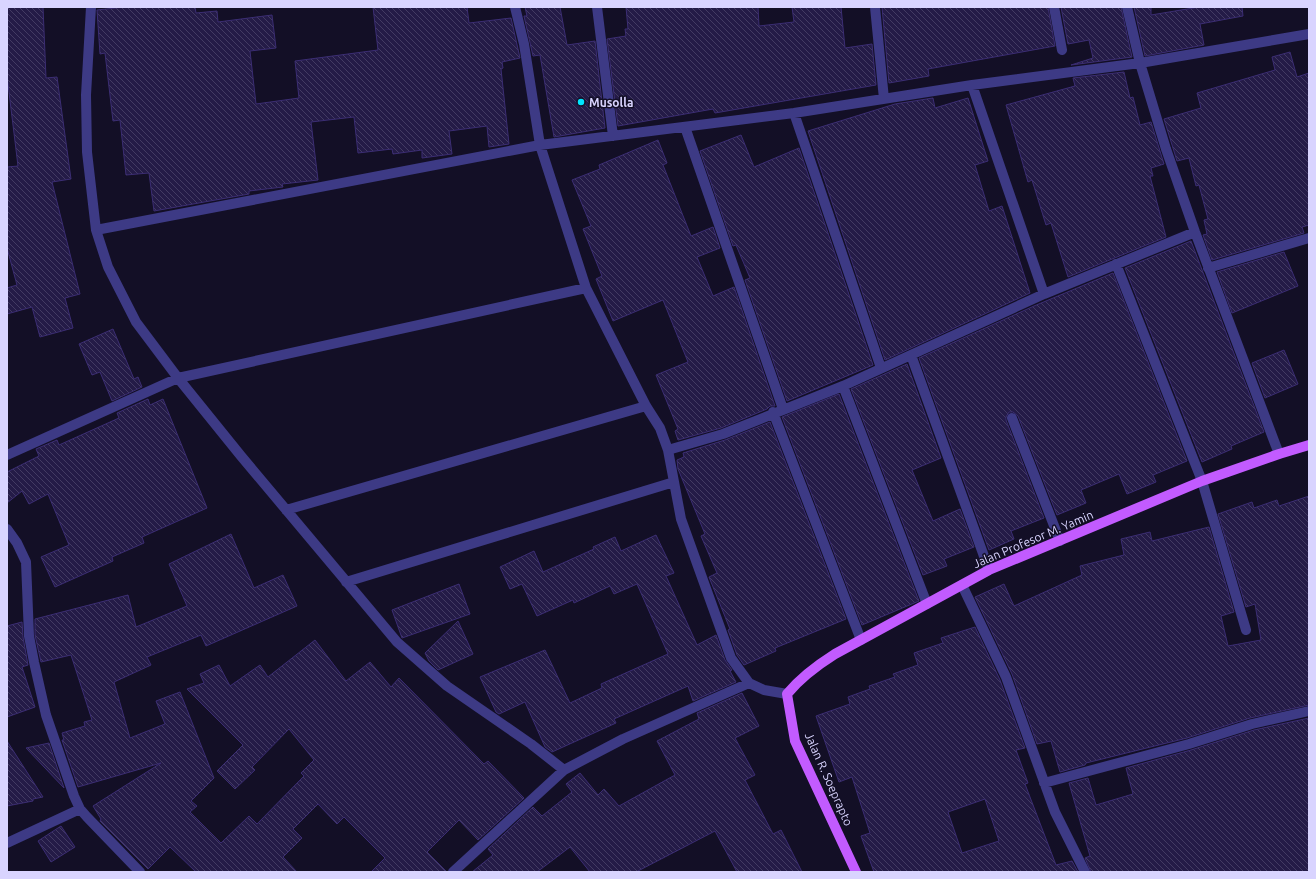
<svg xmlns="http://www.w3.org/2000/svg" width="1316" height="879" font-family="Ubuntu,sans-serif">
  <style>
    .building { fill: url(#building-back-hatch); stroke: #3b2d73; fill-rule: evenodd }
    .lines { fill: none; stroke-linecap: round; stroke-linejoin: round }
    .minor { stroke: #3d3a85; stroke-width: 10 }
    .major { stroke: #c25bff; stroke-width: 10 }
    .poi-dot { fill: #00e5ff; stroke: #130f26; stroke-width: 1.5 }
    .labels { text-anchor: middle; dominant-baseline: central; stroke-width: 3; stroke-linejoin: round; paint-order: stroke }
    .poi-label { font-size: 12px; font-weight: bold; fill: #d9d4ff; stroke: #130f26; text-anchor: start }
    .street-label { font-size: 12px; fill: #d9d4ff; stroke: #130f26 }
  </style>
  <defs>
    <pattern id="building-back-hatch" width="6" height="6" patternUnits="userSpaceOnUse"><rect width="6" height="6" fill="#241b47"/><path d="M-1 5l2 2M0 0l6 6M5-1l2 2" fill="none" stroke="#433b63"/></pattern>
  </defs>
  <rect width="100%" height="100%" fill="#130f26"/>
  <path class="building" d="M7,7H43L46,78L57,77L71,179L52,182L80,294L65,298L73,328L40,337L32,307L7,314V288L17,285L7,248V167L18,166L7,76Z
    M124,7H195L196,13L217,11L218,22L272,15L276,48L250,51L256,104L299,98L295,61L378,50L373,7H467L469,23L511,18L520,58L502,62L503,68L501,69L509,144L489,147L487,126L449,131L452,154L422,158V150L393,154L392,149L358,153L354,117L311,122L318,180L282,184L283,187L249,191V194L154,211L149,173L126,175L120,120L113,121L105,53L100,54L97,10Z
    M525,7H560L567,45L595,41L605,128L554,137L540,55L533,56L524,16H527Z
    M626,7H758L759,26L794,22L792,7H841L845,48L872,44L876,85L715,113L713,109L618,126L607,39L626,36L625,29H628Z
    M882,7H1048L1055,46L928,69L929,76L889,83Z
    M1061,7H1121L1132,57L1071,65L1093,58L1089,40L1068,44Z
    M1134,7H1151V15L1199,7H1242L1243,16L1200,24L1204,45L1145,56Z
    M1290,52L1297,77L1309,73V225L1302,227L1304,233L1212,260L1203,235L1207,234L1204,220L1208,219L1199,185L1196,186L1189,158L1177,161L1164,119L1201,108L1197,93L1275,70L1272,57Z
    M1124,72L1130,98L1133,97L1140,125L1151,122L1164,164L1151,168L1153,176H1150L1166,237L1068,277L1051,223L1046,225L1032,180L1028,182L1006,105L1075,86L1073,78Z
    M933,98L935,108L968,98L988,161L975,165L989,211L1002,206L1030,293L885,360L808,131L895,104Z
    M741,135L754,167L799,148L873,365L787,401L745,280L750,278L736,245L733,246L700,151Z
    M658,140L667,163L663,165L691,236L713,227L720,248L697,257L713,296L734,287L775,406H770L767,409L721,428L678,440L675,431L678,429L656,375L688,362L663,300L613,321L596,279L602,276L583,229L591,226L572,180L600,169L599,165Z
    M1191,241L1264,432L1231,446L1232,449L1202,462L1125,268Z
    M1284,252L1298,286L1232,313L1217,272Z
    M1113,273L1187,461L1153,475L1156,482L1127,494L1119,474L1081,490L1086,503L1057,515L1018,416L1013,412H1009L1006,417V420L1044,518L1011,531L1014,539L989,550L919,358L1034,306Z
    M113,329L134,379L138,377L142,387L112,401L100,372L92,375L79,344Z
    M1284,350L1298,384L1265,398L1252,363Z
    M907,364L941,458L912,470L933,521L960,509L974,547L944,559L947,566L923,575L851,389Z
    M839,394L919,601L862,625L782,417Z
    M148,399L150,405L163,399L207,508L142,537L144,543L112,557L113,561L55,587L41,557L69,545L48,494L29,504L22,491L7,503V472L39,456L36,449L57,440L59,445L119,418L117,413Z
    M770,422L846,619L775,648L776,651L744,665L737,655L728,630L730,629L709,577L717,573L701,536L705,534L678,469L677,460L684,457L683,453L725,440Z
    M1309,496V705L1250,718L1187,738L1086,763L1085,765L1060,772L1051,741L1037,744L1012,674L975,597L1004,584L1014,606L1082,575L1080,566L1124,555L1121,539L1150,532L1152,541L1209,527L1234,612L1221,616L1228,646L1261,640L1255,604L1246,607L1218,514L1252,502L1254,508L1277,500L1279,506Z
    M231,534L254,588L283,575L297,606L206,646L201,635L147,657L151,665L114,682L130,738L165,724L156,701L180,692L214,778L191,801L197,806L190,812L221,843L249,816L257,824L304,776L301,773L314,760L289,729L252,767L255,770L235,789L217,771L243,745L187,689L204,683L200,674L219,665L230,686L260,665L268,677L315,640L346,681L370,662L391,687L399,678L484,764L488,761L524,798L478,840L459,820L427,852L447,872H371L385,858L344,817L337,824L318,804L293,829L302,838L283,857L297,872H196L170,847L148,869L100,821L101,819L93,806L161,763L78,787L62,740H64L62,733L85,726L84,722L92,720L71,655L41,662L35,635V619L128,595L136,627L187,606L169,564Z
    M656,535L674,573L666,576L697,645L716,635L725,660L732,670L730,671L736,682L693,701L688,686L614,719L616,723L552,752L545,747L525,702L499,714L496,712L480,677L545,650L570,703L602,688L601,684L668,654L637,584L614,594L610,586L574,603L573,600L537,616L522,584L510,589L500,567L534,551L543,572L594,549L593,547L615,537L621,551Z
    M459,584L470,614L402,638L392,610Z
    M458,621L473,654L438,670L429,661L425,653Z
    M22,622L23,637L28,665L22,667L35,707L7,717V626Z
    M975,627L1000,680L1025,748L1016,750L1028,783L1025,784L1056,865L1072,861L1078,872H874L861,836L870,833L852,777L839,782L816,716L850,704L848,697L870,689L869,686L895,677L893,674L918,665L914,653L943,643L941,638ZM985,799L999,841L962,853L948,812Z
    M742,693L759,726L735,738L755,775L745,780L773,834L781,830L802,872H737L715,831L636,872H590L570,847L537,872H472L493,855L488,849L533,807L542,816L572,792L566,784L580,773L598,795L604,789L619,806L675,775L657,741L699,719L697,713Z
    M1309,718V872H1091L1085,858L1090,856L1069,783L1088,778L1096,805L1133,794L1126,768L1191,750L1254,730Z
    M7,741L43,797L33,799V801L7,806Z
    M49,743L64,788L26,748Z
    M61,826L75,847L51,862L38,841Z"/>
  <g class="lines">
    <path class="minor" d="M91,7L86,95L87,152L96,230L108,267L136,322L178,378L241,456L397,642L447,686L531,744L564,770
      M515,7L524,44L540,145L586,288L646,406L660,428L668,450L681,519L731,658L749,683L764,690L787,694
      M597,7L613,136
      M875,7L884,99
      M1054,7L1062,50
      M972,85L1044,294
      M794,113L881,368
      M685,127L783,409
      M96,230L540,145L794,113L972,85L1140,63L1127,7
      M1116,264L1202,481L1246,630
      M1208,268L1309,238
      M911,355L989,570
      M843,386L927,604
      M773,412L861,640
      M1012,418L1060,541
      M668,450L723,434L843,386L1044,294L1195,232
      M1279,454L1195,232L1166,149L1140,63L1309,34
      M7,455L178,378L586,288
      M286,510L646,406
      M7,529L17,543L26,562L29,636L34,662L46,715L74,796L80,809L87,817L140,872
      M346,582L674,482
      M962,585L1006,677L1055,812L1085,872
      M1044,783L1189,744L1252,724L1309,711
      M7,843L80,809
      M453,872L564,770L623,739L749,683"/>
    <path class="major" d="M856,872L795,741L787,694C801,677 816,666 835,654L989,570L1202,481L1279,454L1309,445"/>
  </g>
  <circle class="poi-dot" cx="581" cy="102" r="4"/>
  <g class="labels">
    <g class="poi-label">
      <text x="589" y="102">Musolla</text>
    </g>
    <g class="street-label">
      <text transform="translate(1033 539) rotate(-23)">Jalan Profesor M. Yamin</text>
      <text transform="translate(829 779) rotate(66)">Jalan R. Soeprapto</text>
    </g>
  </g>
  <rect width="1316" height="879" fill="none" stroke="#d9d4ff" stroke-width="16"/>
</svg>
